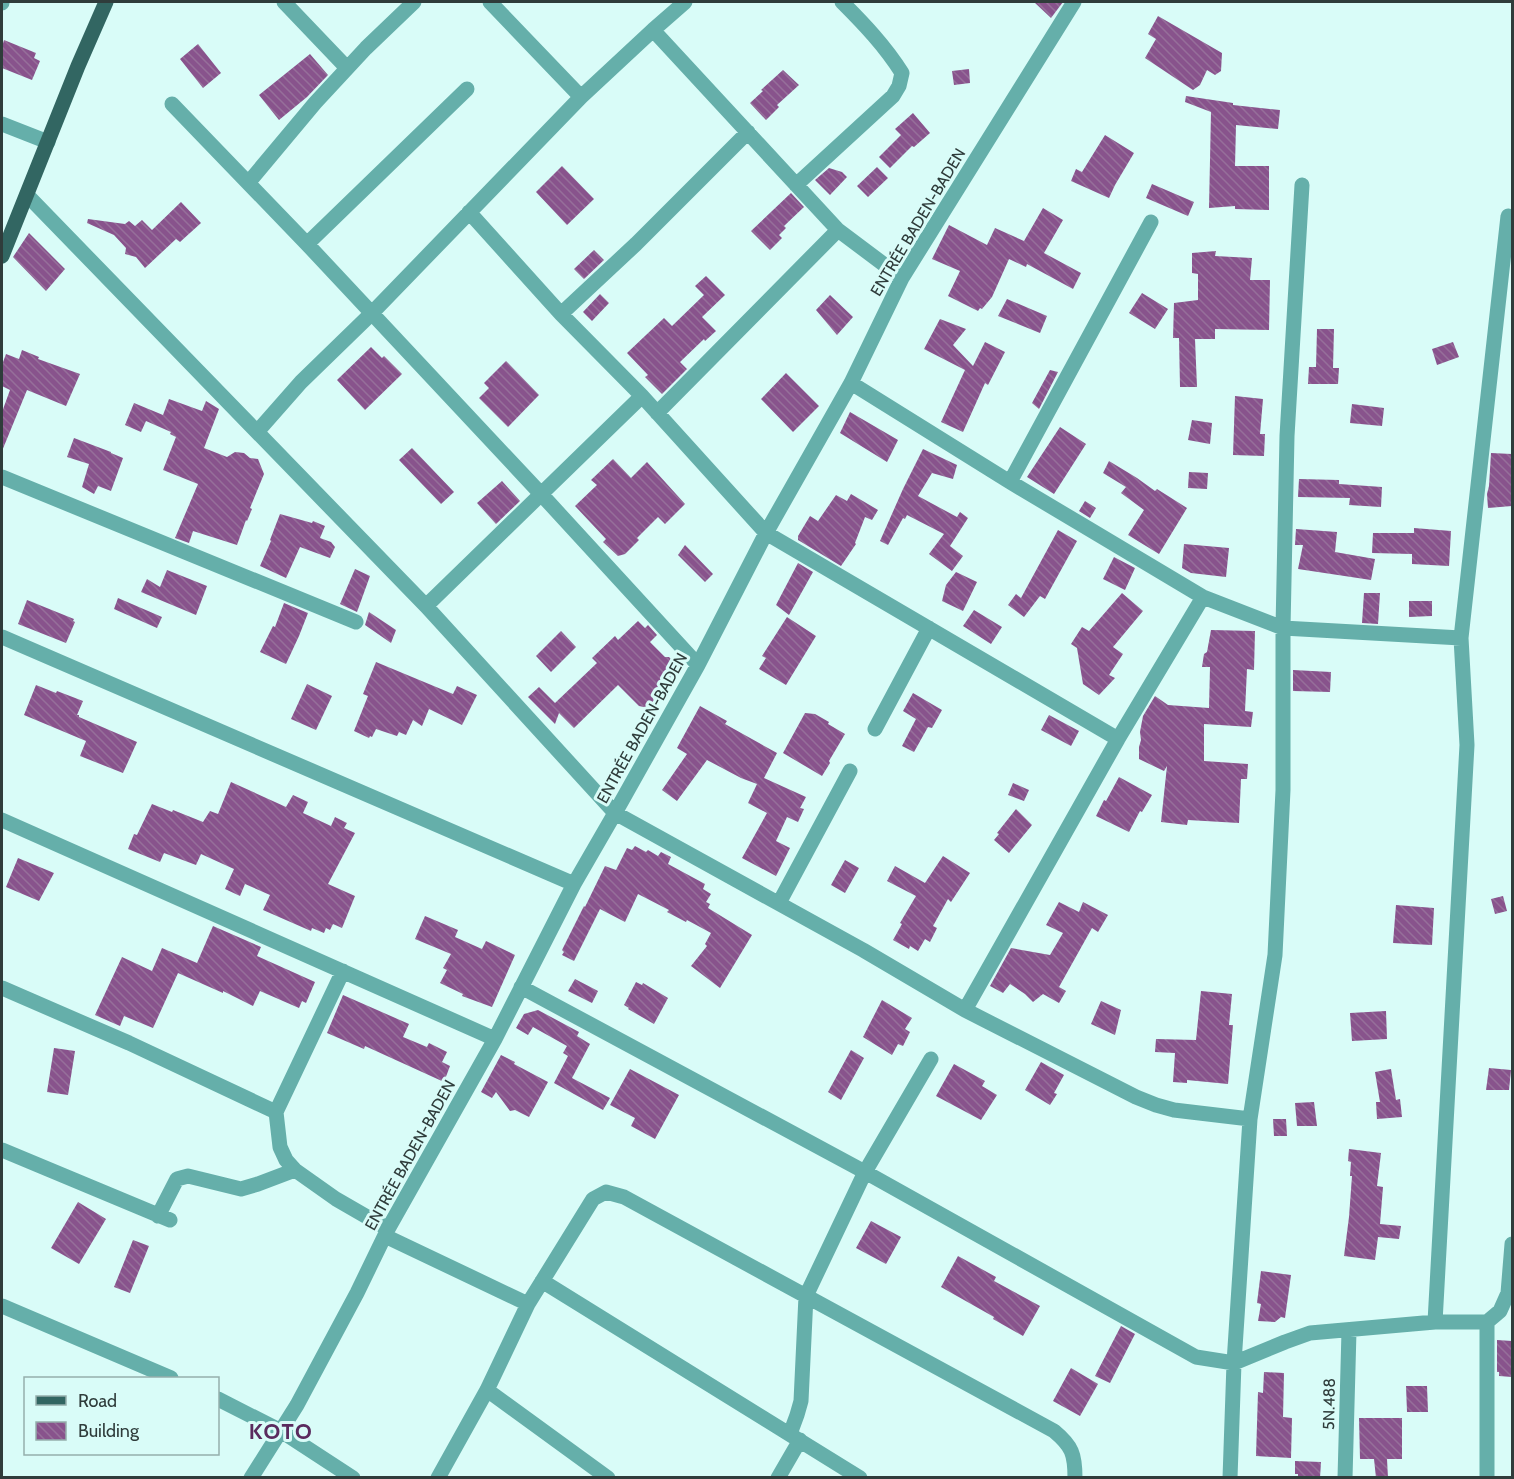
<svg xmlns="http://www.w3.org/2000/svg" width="1514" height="1479" font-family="Cabin,sans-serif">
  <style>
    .building { fill: url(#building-back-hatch) }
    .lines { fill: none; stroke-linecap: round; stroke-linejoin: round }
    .minor { stroke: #65afaa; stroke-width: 15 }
    .major { stroke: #326662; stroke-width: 15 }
    .labels { text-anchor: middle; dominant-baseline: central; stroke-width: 6; stroke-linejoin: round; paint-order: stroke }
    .street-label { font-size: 16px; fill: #2f3c3b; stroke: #d9fcf8 }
    .district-label { font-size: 22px; font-weight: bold; letter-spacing: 1.5px; fill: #5a2b5e; stroke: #d9fcf8 }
  </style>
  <defs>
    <pattern id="building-back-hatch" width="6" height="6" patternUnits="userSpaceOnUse" patternTransform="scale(1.5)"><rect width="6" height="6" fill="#88538c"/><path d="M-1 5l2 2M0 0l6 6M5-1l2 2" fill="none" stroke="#966f9a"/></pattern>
  </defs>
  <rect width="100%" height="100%" fill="#d9fcf8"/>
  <path class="building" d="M1034,2H1063L1051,18Z
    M1158,16L1222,53L1221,71L1215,75L1207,70L1200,85L1193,90L1145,58L1156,39L1148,34Z
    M4,40L36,53L34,58L40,61L32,80L2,68V47Z
    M198,44L221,73L203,88L180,59Z
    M310,54L328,75L307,97L279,120L259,95Z
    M969,69L970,83L954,85L952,71Z
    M783,70L799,85L777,105L779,107L766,120L750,103L763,91L761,90Z
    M1186,96L1233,103V105L1280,110L1278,129L1236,125L1235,166H1269V210L1235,209V206L1209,208L1211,112L1185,102Z
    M913,113L930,133L914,147L912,146L890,168L879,157L901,135L895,129Z
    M1105,135L1134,153L1115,185L1109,198L1071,181L1076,169L1082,172Z
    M562,166L594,199L567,225L536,192Z
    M877,167L888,178L868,197L857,186Z
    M829,168L842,172L847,177L830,195L815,180Z
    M1152,184L1194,202L1188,216L1146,198Z
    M791,193L804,207L784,226L786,228L779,235L782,238L770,250L751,231Z
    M181,202L201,223L180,242L176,239L145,268L136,257L125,254L126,248L114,235L87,223L88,219L125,224L129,221L135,226L142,220L152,230Z
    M1043,208L1063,220L1044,253L1081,273L1073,289L1027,264L1026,267L1009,259L992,297L982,309L980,308L978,311L948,296L960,271L932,259L949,225L987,245L995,228L1024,241Z
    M29,233L65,269L46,291L13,257Z
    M594,250L604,260L584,279L574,269Z
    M1216,251L1215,256L1252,258L1250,280H1270L1269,330L1215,329V339H1195L1197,387H1180L1179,338H1173L1174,303L1198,300V274L1192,273V253Z
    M706,276L725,295L702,317L716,331L705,341L704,339L680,362L687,369L662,394L645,377L648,375L627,353L664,318L672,326L704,295L695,286Z
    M1142,293L1168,309L1155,329L1129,313Z
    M600,294L609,303L592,321L583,312Z
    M830,295L853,317L837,335L816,310Z
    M1007,299L1047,316L1040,333L998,316Z
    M940,319L966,329L953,345L973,366L985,342L1005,352L988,385L985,383L963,432L941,422L965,370L924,349Z
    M1317,329H1334L1333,368H1339L1338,384H1308L1309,367H1316Z
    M1453,342L1459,357L1437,365L1432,349Z
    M371,347L382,358L384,356L402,374L365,410L337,380Z
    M22,350L39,357L38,359L80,374L66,406L27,390L2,451V412L10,390L2,386V365L6,354L19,359Z
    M506,361L539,395L508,427L479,398L489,388L484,383Z
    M1050,370L1058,372L1039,409L1032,403Z
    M786,373L819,406L793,432L761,399Z
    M1235,396L1263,399L1260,434H1265L1264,456L1233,455Z
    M169,399L202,411L206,401L219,409L204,448L227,457L235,452L244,453L250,458L258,459L264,474L250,508L252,509L247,521L246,520L237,545L193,531L189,543L175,538L198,484L163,470L176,437L170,434L171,432L146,421L141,432L125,425L134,403L163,415Z
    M1352,404L1384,408L1382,426L1350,423Z
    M850,412L898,440L887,462L840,433Z
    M1192,420L1212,423L1210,444L1188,440Z
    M1060,427L1086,444L1054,494L1027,477Z
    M74,438L111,452V453L123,458L111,491L98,486L94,494L82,487L89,464L67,457Z
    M412,448L454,492L441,504L399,460Z
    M923,449L957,465L953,479L932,473L918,496L957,517L960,512L968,518L950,546L963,556L952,571L929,554L944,534L907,515L905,519L903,518L888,545L880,541L903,489Z
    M1491,453L1512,454V506L1488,508L1487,494L1489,486Z
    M613,459L631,478L647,462L685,504L665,524L658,517L637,538L639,540L625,554L618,556L603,542L606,539L575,506L597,485L591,480Z
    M1109,461L1137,478L1155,491L1157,489L1187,508L1159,554L1128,535L1144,510L1121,493L1126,487L1103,473Z
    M1189,472L1208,473L1207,489L1188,488Z
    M1299,479L1339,480V484L1382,487L1381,507L1349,505L1350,498L1298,497Z
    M502,481L520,501L496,524L477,503Z
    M851,494L878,510L872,520L865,517L855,543L856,544L841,566L798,540V536L810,516L818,521L836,495L847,501Z
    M1085,501L1096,508L1090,518L1079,511Z
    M280,514L312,523L313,521L325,526L320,538L331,542L335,547L330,558L300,547L286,578L260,566L271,541L270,540Z
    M1414,528L1451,531L1449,566L1412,564V554L1372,553L1373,533H1414Z
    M1296,529L1337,532L1335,552L1375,559L1371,580L1298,569L1303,545H1295Z
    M1058,530L1077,541L1045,599L1040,596L1024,617L1008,605L1016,594L1021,598Z
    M1184,544L1229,548L1226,577L1191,573L1182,568Z
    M685,545L713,574L705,582L678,555Z
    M1114,557L1135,568L1125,590L1103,579Z
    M798,563L813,572L789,615L776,605Z
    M355,569L370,576L357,612L340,604Z
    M167,570L207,586L196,615L141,592L147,579L160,587Z
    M956,572L977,582L963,611L942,601L946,585Z
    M1122,593L1143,611L1113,647L1123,654L1109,675L1115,678L1099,695L1083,684L1077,648L1071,644L1082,627L1089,631Z
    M1364,593H1380L1378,624L1362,623Z
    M118,598L162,617L157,628L114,609Z
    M27,600L74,619L73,621L75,622L66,643L18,624Z
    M1409,601H1432V616L1409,617Z
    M284,603L308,613L299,636L286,664L260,652L273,626L275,627Z
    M974,610L1002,627L991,644L963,626Z
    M369,612L396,630L391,643L365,625Z
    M787,617L816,636L786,685L759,669L766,658L762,656Z
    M638,621L645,628L648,625L657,635L650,642L665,657H669L676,664L675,674L652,696L654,701L648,708L639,706L618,685L574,728L559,713L555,724L528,697L539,687L555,703L597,663L592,658L615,636L618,640Z
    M1211,630L1255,631L1254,670L1247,669L1245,711L1253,712L1251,727L1204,724V761L1248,764L1247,779H1241L1239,823L1188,820L1187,825L1161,822L1167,766L1164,771L1139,759V747L1141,740L1140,732L1143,716L1155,696L1168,705L1209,708L1210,667H1202L1204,654L1207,652Z
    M561,631L576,647L551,672L536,656Z
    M376,662L453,694L457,686L477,695L462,725L429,709L422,726L413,720L406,735L399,732L397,736L376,729L372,737L370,736L369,738L354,731L368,696L363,694Z
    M1293,670L1331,672L1330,692L1293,691Z
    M307,684L332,696L316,730L291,719Z
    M36,685L56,693L57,691L83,701L77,715H79V717L137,742L123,773L80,756L86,741L24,715Z
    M913,693L942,710L932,728L928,727L914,752L902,746L916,719L903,711Z
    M700,706L727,721L725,724L777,753L764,778L806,797L800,808L804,809L798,822L787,817L776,841L790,848L776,876L742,858L767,813L748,803L757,784L741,778L707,760L677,801L662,790L687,754L677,748Z
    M805,713L815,714L829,722L828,724L845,734L829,761L830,763L822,776L783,753Z
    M1049,715L1079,731L1071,746L1041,730Z
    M1119,777L1152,795L1142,812L1140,811L1129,832L1096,816L1104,800L1106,801Z
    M231,782L286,807L293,795L308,802L303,813L331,826L335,817L347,823L344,828L355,833L328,884L355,896L342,928L333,924L330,930L326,928L324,933L312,928L311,931L263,910L270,895L245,884L240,896L225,889L234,869L201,854L196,865L164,853L160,862L128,849L134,834L137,835L152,804L172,812L173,810L203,822L210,811L218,814Z
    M1013,783L1029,790L1024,801L1008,795Z
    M1016,809L1032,825L1009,853L994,840L999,834L997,833Z
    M635,846L646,852L648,850L658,856L661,852L671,857L668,864L705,884L703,889L711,894L706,902L710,904L708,908L752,935L720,988L691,966L707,946L705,944L711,933L687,920L686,922L667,912L669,910L638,894L625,922L600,909L574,961L562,955L564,952L562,950L584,906L585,907L605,866L616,870L627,848L632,850Z
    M943,856L970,873L951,902L948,899L933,926L937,928L930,942L925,939L918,951L910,946L909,949L893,940L902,924L900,923L916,896L887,881L895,866L925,883Z
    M18,858L54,873L39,901L6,887Z
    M845,860L859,868L845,893L831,885Z
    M1503,896L1507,911L1495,914L1491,899Z
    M1059,902L1079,912L1083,902L1108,915L1098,932L1092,928L1059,987L1066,991L1059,1003L1043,994L1033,1002L1025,994L1010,984L1003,993L990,986L1011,948L1050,955L1063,933L1046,925Z
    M1396,905L1434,908L1432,945L1393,943Z
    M425,916L458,930L455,937L482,949L486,941L515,955L492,1007L462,996L463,994L440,983L447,970L443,968L451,954L415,939Z
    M213,926L261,947L257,956L315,982L306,1003L302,1001L299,1008L260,991L253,1006L223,991V993L178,973L153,1028L124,1016L120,1026L95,1015L122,957L152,971L162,948L197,963Z
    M575,979L598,991L592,1003L568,991Z
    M636,982L642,985L643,983L668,998L654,1024L628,1009L629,1008L624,1005Z
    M1201,991L1232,994L1229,1025H1233L1228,1084L1187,1080V1083L1173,1082L1175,1053L1155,1052L1156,1039L1196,1040Z
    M343,995L409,1024L403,1037L427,1047L429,1043L447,1052L442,1062L450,1066L444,1082L365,1046L364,1049L327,1033Z
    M882,1000L912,1018L905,1029L910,1032L903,1046L898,1044L892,1055L863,1037Z
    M1101,1001L1121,1010L1115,1035L1091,1024Z
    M538,1010L579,1032L577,1036L590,1044L572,1078L610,1098L603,1110L554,1083L568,1056L563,1053L567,1046L533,1027L528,1035L516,1028L524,1014Z
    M1386,1011L1387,1039L1352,1041L1350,1013Z
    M54,1048L75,1051L68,1095L47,1092Z
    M851,1050L864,1058L841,1100L828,1092Z
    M501,1055L515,1062L514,1064L548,1082L529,1117L515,1110L510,1111L496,1092L492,1098L481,1092Z
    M1041,1062L1064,1075L1054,1093L1057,1094L1050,1105L1025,1090Z
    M954,1064L985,1081L982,1086L997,1095L981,1120L936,1096Z
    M1489,1068L1511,1070L1509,1090H1486Z
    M630,1069L679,1095L655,1139L631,1126L635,1118L610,1105Z
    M1391,1069L1396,1100L1400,1099L1402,1117L1377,1119L1376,1102H1380L1375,1072Z
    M1314,1102L1317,1126H1297L1295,1103Z
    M1273,1119H1286L1287,1136H1274Z
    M1349,1149L1381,1153L1377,1186L1383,1187L1380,1224L1401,1226L1399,1239L1378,1237L1375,1260L1344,1256L1349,1217L1352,1176H1350L1351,1162L1348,1161Z
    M78,1202L106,1219L79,1264L51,1248Z
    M871,1221L901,1237L886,1264L856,1248Z
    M133,1240L149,1246L130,1293L114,1287Z
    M958,1256L996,1277L994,1281L1040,1306L1023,1336L993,1319L994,1317L941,1287Z
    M1261,1271L1291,1275L1285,1318L1281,1317L1275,1322L1258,1321L1261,1304L1257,1303Z
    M1121,1326L1135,1334L1110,1383L1095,1376Z
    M1497,1340L1512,1341V1377L1499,1376V1372H1497Z
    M1071,1368L1098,1384L1080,1416L1053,1401Z
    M1264,1372L1284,1373L1283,1417L1292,1418L1291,1458L1256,1456L1258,1392L1263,1393Z
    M1406,1386H1427L1428,1412H1407Z
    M1359,1418H1402V1459H1387L1388,1478H1376L1374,1459H1360Z
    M1295,1461L1321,1462L1320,1478H1298V1474H1295Z"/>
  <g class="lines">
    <path class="minor" d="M284,2L347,68
      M490,2L581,97
      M2,3V2
      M653,30L838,230L902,278
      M172,104L307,244L541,494L698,665
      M2,124L48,142
      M249,182L315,103L366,48L414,2
      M796,185L893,96L899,86L902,73C885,46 864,24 842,2
      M27,195L426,606L615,813L863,950L965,1010L1136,1097L1156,1105L1174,1110L1250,1119
      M469,212L561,314L642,396L766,533L1118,739
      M307,244L467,89
      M561,314L636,244L748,132
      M851,383L1010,482L1079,523L1203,597L1283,628L1461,638
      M657,413L838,230
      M257,432L301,382L371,314L581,97L653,30L685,2
      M2,477L356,622
      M1010,482L1151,222
      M426,606L642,396
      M2,637L574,884
      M875,729L929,628
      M2,820L495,1039
      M779,903L850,771
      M343,971L276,1112L280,1147L286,1160L295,1170L336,1199L388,1229
      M521,987L865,1172L1196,1357L1234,1363L1285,1342L1310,1333L1435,1322H1487L1500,1311L1508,1293L1512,1244
      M2,988L129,1043L276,1112
      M965,1010L1118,739L1203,597
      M2,1150L170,1220
      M158,1216L177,1179L188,1176L241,1189L258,1184L295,1170
      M385,1236L528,1304
      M542,1281L860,1478
      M2,1306L171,1378
      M1435,1322L1467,745L1461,638L1508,216
      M1487,1322V1478
      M487,1390L608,1478
      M218,1399L281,1431L353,1478
      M790,1434L797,1415L801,1401L806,1296L865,1172L931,1059
      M251,1478L297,1405L357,1293L388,1229L495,1039L574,884L615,813L698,665L766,533L851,383L902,278L1074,2
      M438,1478L487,1390L528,1304L593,1199L606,1192L624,1197L1054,1431C1072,1446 1075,1454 1075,1478
      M778,1478L800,1440
      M1230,1478L1234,1363L1250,1119L1275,955L1283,790V628L1287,436L1302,185
      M1345,1478L1349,1331"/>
    <path class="major" d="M2,256L78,66L106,2"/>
  </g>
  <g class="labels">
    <g class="street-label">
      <text transform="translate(918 222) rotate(-59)">ENTRÉE BADEN-BADEN</text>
      <text transform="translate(642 728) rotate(-61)">ENTRÉE BADEN-BADEN</text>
      <text transform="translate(410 1155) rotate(-61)">ENTRÉE BADEN-BADEN</text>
      <text transform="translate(1329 1404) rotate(-89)">5N.488</text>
    </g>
    <g class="district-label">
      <text x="281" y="1431">KOTO</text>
    </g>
  </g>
  <rect width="1514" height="1479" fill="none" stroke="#2f3c3b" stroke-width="6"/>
  <rect x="24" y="1377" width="195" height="78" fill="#d9fcf8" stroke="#95afac" stroke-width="1.5"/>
  <rect x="36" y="1396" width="30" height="9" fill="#326662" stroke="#95afac" stroke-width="1.5"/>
  <text x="78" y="1407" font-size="18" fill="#2f3c3b">Road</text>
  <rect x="36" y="1422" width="30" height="18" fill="url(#building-back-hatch)" stroke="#95afac" stroke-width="1.5"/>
  <text x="78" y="1437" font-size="18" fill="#2f3c3b">Building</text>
</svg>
